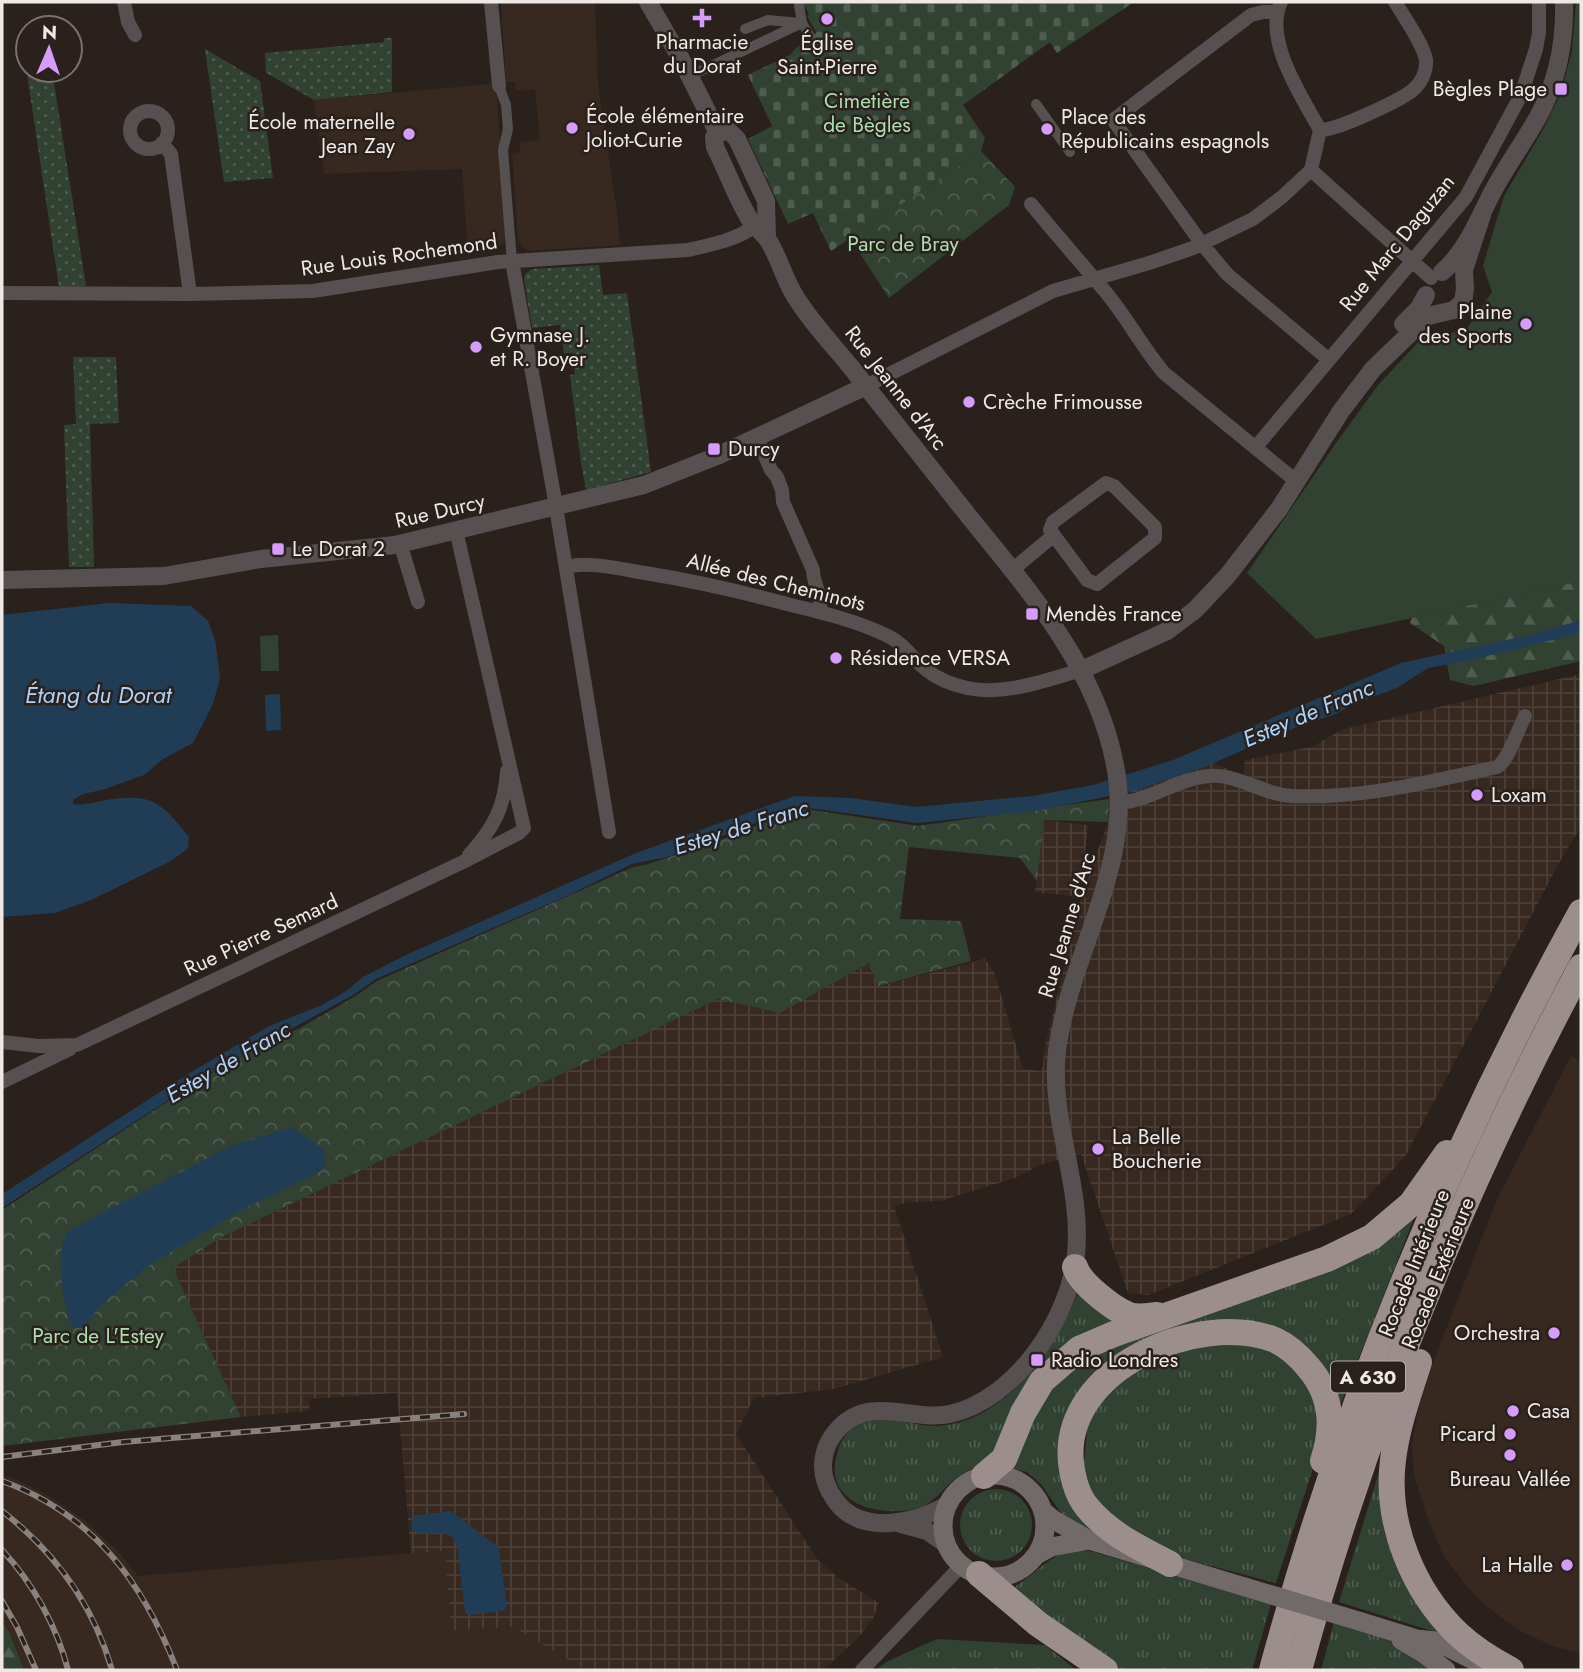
<svg xmlns="http://www.w3.org/2000/svg" width="1583" height="1672" font-family="Jost,sans-serif">
  <style>
    .built { fill: #372920 }
    .industrial { fill: url(#industrial-grid) }
    .grass { fill: url(#grass-tufts) }
    .forest { fill: url(#forest-firs) }
    .cemetery { fill: url(#cemetery-stones) }
    .park { fill: url(#park-crowns) }
    .garden { fill: url(#garden-dots) }
    .pitch { fill: #314233 }
    .water { fill: #213d56 }
    .lines { fill: none; stroke-linecap: round; stroke-linejoin: round }
    .pedestrian { stroke: #565050; stroke-width: 10 }
    .minor { stroke: #565050; stroke-width: 14 }
    .tertiary { stroke: #565050; stroke-width: 18 }
    .secondary { stroke: #726969; stroke-width: 19 }
    .motorway { stroke: #9b8e8d; stroke-width: 26 }
    .rail-casing { stroke: #89817d; stroke-width: 6 }
    .rail { stroke: #2a211c; stroke-width: 3.5; stroke-dasharray: 10; stroke-linecap: butt }
    .secondary-bridge { stroke: #726969; stroke-width: 19 }
    .poi-dot { fill: #d59cfb; stroke: #2a211c; stroke-width: 2.5 }
    .labels { text-anchor: middle; dominant-baseline: central; stroke-width: 5; stroke-linejoin: round; paint-order: stroke }
    .shield { fill: #2a211c; stroke: #b4ada9; stroke-width: 2 }
    .shield-label { font-size: 19px; font-weight: bold; fill: #efe9e6 }
    .poi-label { font-size: 21px; fill: #efe9e6; stroke: #2a211c; text-anchor: start }
    .park-label { font-size: 21px; fill: #aadfaf; stroke: #2a211c }
    .street-label { font-size: 21px; fill: #efe9e6; stroke: #2a211c }
    .water-label { font-size: 23px; font-style: italic; fill: #acd4fa; stroke: #2a211c }
  </style>
  <defs>
    <pattern id="industrial-grid" width="8" height="8" patternUnits="userSpaceOnUse" patternTransform="scale(1.75)"><rect width="8" height="8" fill="#372920"/><path d="M0 4h8M4 0v8" fill="none" stroke="#4a3e36"/></pattern>
    <pattern id="grass-tufts" width="24" height="20" patternUnits="userSpaceOnUse" patternTransform="scale(1.75)"><rect width="24" height="20" fill="#314233"/><path d="M3 7l-1-3M5 7V3M7 7l1-3M15 17l-1-3M17 17v-4M19 17l1-3" fill="none" stroke="#4f5d51"/></pattern>
    <pattern id="forest-firs" width="22" height="20" patternUnits="userSpaceOnUse" patternTransform="scale(1.75)"><rect width="22" height="20" fill="#314233"/><path d="M5 1l3.5 6h-7zM16 11l3.5 6h-7z" fill="#4f5d51"/></pattern>
    <pattern id="cemetery-stones" width="16" height="16" patternUnits="userSpaceOnUse" patternTransform="scale(1.75)"><rect width="16" height="16" fill="#314233"/><path d="M2 7V4a2 2 0 0 1 4 0v3zM10 15v-3a2 2 0 0 1 4 0v3z" fill="#4f5d51"/></pattern>
    <pattern id="park-crowns" width="20" height="18" patternUnits="userSpaceOnUse" patternTransform="scale(1.75)"><rect width="20" height="18" fill="#314233"/><path d="M2 6a3 3 0 1 1 6 0M12 15a3 3 0 1 1 6 0" fill="none" stroke="#4f5d51"/></pattern>
    <pattern id="garden-dots" width="8" height="8" patternUnits="userSpaceOnUse" patternTransform="scale(1.75)"><rect width="8" height="8" fill="#314233"/><path d="M2 2h.1M6 6h.1" fill="none" stroke="#4f5d51" stroke-width="1.8" stroke-linecap="round"/></pattern>
  </defs>
  <rect width="100%" height="100%" fill="#2a211c"/>
  <path class="built" d="M501,2H595L598,84L617,212L620,245L527,251L518,241L512,153L520,152L519,142L540,140L535,90L516,91L515,82H506Z
    M490,84L497,95L506,240L494,250L468,254L462,169L324,174L314,100Z
    M1571,1056L1581,1061V1653L1555,1647L1520,1631L1487,1607L1463,1582L1442,1553L1426,1514L1414,1475L1412,1444L1419,1406L1432,1365L1497,1199Z
    M2,1475L16,1479L47,1495L84,1520L117,1550L138,1576L445,1550L450,1618L454,1630L513,1627L585,1670H24L9,1632L2,1622Z"/>
  <path class="industrial" d="M1581,674V826L1559,863L1405,1157L1351,1214L1148,1295L1128,1293L1081,1154L1039,1165L1018,1177L940,1201L910,1202L894,1206L943,1357L834,1389L754,1398L736,1434L818,1560L837,1577L879,1603L872,1621L856,1640L823,1670H585L513,1627L454,1630L450,1618L445,1551L411,1553L397,1393L310,1399L309,1411L241,1417L173,1268L222,1237L718,999L780,1013L869,963L879,986L985,959L995,974L1023,1069L1042,1071L1045,1047L1080,900L1108,822L1109,799L1213,763L1243,775L1245,760L1311,747L1344,729Z
    M1044,820L1088,825L1080,897L1035,892Z"/>
  <path class="grass" d="M1418,1208L1338,1411L1285,1335L1133,1349L1065,1461L1116,1537L1080,1526L1063,1516L1041,1484L1027,1472L1004,1466L1061,1368Z
    M1081,1285L1134,1321L1079,1344L989,1462C978,1466 966,1470 956,1478C941,1490 934,1505 914,1509C878,1517 823,1504 837,1454C839,1446 842,1438 849,1431C875,1408 906,1426 936,1426C1006,1424 1059,1344 1081,1285Z
    M1225,1339L1280,1350L1314,1388L1318,1453L1276,1583L1185,1559L1153,1545L1100,1507L1083,1477L1088,1417L1106,1392L1158,1355Z
    M1396,1417L1389,1491L1458,1639L1339,1602Z
    M960 1525a36 36 0 1 1 72 0a36 36 0 1 1-72 0Z
    M1074,1549L1090,1551L1271,1604L1252,1670H1118L1059,1631L1014,1587C1036,1574 1049,1555 1074,1549Z
    M1334,1622L1375,1634L1397,1644L1436,1670H1321Z
    M937,1639L1045,1645L1076,1670H876L888,1661Z"/>
  <path class="forest" d="M1581,565V661L1474,686L1450,680L1444,646L1410,623L1417,603Z
    M2,1622L9,1632L24,1670H2Z"/>
  <path class="cemetery" d="M794,2H1134L1057,53L1050,42L963,105L985,138L981,151L831,251L813,213L788,224L748,139L772,126L748,75L791,54C797,44 810,42 816,32L807,16L809,15L805,6L794,5Z"/>
  <path class="park" d="M981,151L1015,187L1009,205L889,298L850,238Z
    M1109,799L1108,822L1044,820L1037,881L1020,858L909,847L900,919L961,921L971,961L878,986L869,963L780,1013L718,999L222,1237L173,1268L241,1417L2,1446V1210L205,1077L256,1048L300,1028L354,997L377,981L633,867L645,865L718,841L788,813L806,809L918,826Z"/>
  <path class="garden" d="M384,38H392V92L314,100L266,73L265,53L384,42Z
    M205,49L260,81L273,178L224,182Z
    M25,61H28V70H52L86,286L59,287Z
    M599,265L603,295L627,293L651,472L586,490L581,463L570,375L575,374L572,353H564L560,325L532,328L524,280L525,274L532,269Z
    M73,357H116L119,423L90,424L94,567H69L64,425L76,424Z"/>
  <path class="pitch" d="M1576,2H1581V581L1316,639L1247,573L1336,443L1379,384L1423,337L1465,331L1492,292L1483,266L1493,232L1504,196L1544,128L1561,92L1572,51Z
    M278,635L279,671H261L260,636Z"/>
  <path class="water" d="M110,603L191,606L208,621L215,640L220,678L213,704L193,743L163,759L144,775L102,790L83,794L73,800V804C83,806 95,802 106,800C153,793 161,802 189,837L188,849L169,862L91,900L55,913L2,917V615Z
    M1581,620V633L1471,660L1428,668L1397,688L1354,704L1336,714L1301,725L1204,767L1134,791L1036,811L917,823L817,809L806,808L787,811L667,857L632,864L571,894L376,979L353,995L207,1075L2,1208V1194L188,1074L269,1026L322,1005L348,990L363,977L408,954L636,853L795,796L851,798L916,807L1032,796L1093,785L1173,760L1401,663L1530,635Z
    M280,694L281,730L266,731L265,695Z
    M292,1127L323,1149L326,1164L321,1171L243,1209L151,1264L99,1306L84,1329L73,1327C64,1311 58,1266 62,1247C63,1241 66,1236 68,1231L231,1146Z
    M451,1511L499,1548L507,1606L504,1611L469,1615L465,1613L457,1545C448,1524 428,1539 412,1531L413,1516Z"/>
  <g class="lines">
    <path class="pedestrian" d="M799,5L802,23L811,38
      M745,29L768,20L800,23
      M690,76L802,23
      M499,86L506,105L508,129L503,150L512,261
      M1036,104L1070,152"/>
    <path class="minor" d="M124,2L128,22L135,35
      M491,2L499,86
      M1276,12H1263L1251,15L1113,120L1202,244L1227,274L1328,359
      M130 130a19 19 0 1 1 38 0a19 19 0 1 1-38 0Z
      M1320,130C1335,131 1402,100 1414,89C1422,82 1427,70 1426,60C1423,43 1404,17 1395,2
      M162,143L171,154L190,294
      M1311,170L1431,278
      M1031,204C1055,233 1080,262 1104,290C1126,316 1142,347 1164,373L1296,481
      M512,261L554,495L609,832
      M2,293L190,294L313,291L498,262L688,250C711,245 736,240 755,226
      M866,386L1053,291L1149,263L1193,248L1253,219L1282,197L1311,170L1320,130C1302,97 1263,40 1281,2
      M757,437L771,470L777,477L782,490L783,502L813,570C813,585 824,597 819,612
      M1255,448L1466,197L1521,95L1536,49L1539,33V2
      M1106,483L1114,486L1155,527V538L1097,584L1087,580L1050,530L1053,522Z
      M400,543L418,602
      M566,567C591,561 620,569 645,573C695,581 743,592 791,605C824,613 857,621 888,636C905,644 913,660 928,671C938,679 954,685 967,688C1005,696 1046,680 1082,670
      M1012,570L1053,536
      M1118,803C1150,801 1178,778 1210,776C1238,774 1264,795 1292,796C1362,799 1429,782 1497,767C1509,760 1517,731 1525,716
      M469,855C493,829 505,807 507,771
      M2,1042L39,1046L77,1045L463,862L519,833L524,828L456,530
      M2,1082L70,1049
      M862,1670L962,1565"/>
    <path class="tertiary" d="M648,2L681,59L717,131L714,137L715,147C727,171 736,197 750,220C755,227 763,233 768,240C779,257 784,279 795,296C810,321 832,344 850,366C889,415 928,465 967,514C1028,590 1096,665 1115,765C1135,864 1069,955 1057,1051C1049,1120 1083,1185 1076,1254C1070,1318 1016,1399 950,1414C912,1422 872,1395 840,1427C829,1438 823,1452 823,1467C823,1480 828,1490 835,1500C861,1537 916,1523 949,1504
      M717,131L730,132L737,139L766,201L767,238
      M1442,272C1466,252 1479,218 1493,191C1507,165 1524,142 1538,117C1557,82 1565,41 1564,2
      M1403,324L1419,308L1426,295
      M2,580L164,576L261,559L395,545L644,485L717,456L866,386
      M1082,670L1167,631L1195,610L1228,575L1279,509L1341,411L1373,369L1428,316L1454,310L1463,302L1465,289L1464,270L1482,215
      M901,1524L927,1531L947,1545"/>
    <path class="secondary" d="M943 1526a51 51 0 1 1 102 0a51 51 0 1 1-102 0Z
      M1043,1511L1054,1520L1089,1540L1245,1587
      M1036,1555L1051,1547L1089,1540
      M1362,1622L1417,1639L1435,1641L1479,1663
      M1401,1640L1423,1653L1446,1670"/>
    <path class="motorway" d="M1075,1267C1080,1283 1113,1309 1129,1315C1138,1318 1148,1316 1157,1315
      M1419,1362C1409,1394 1397,1426 1393,1460C1385,1523 1413,1591 1458,1634C1474,1649 1492,1660 1511,1670
      M984,1476L1004,1459L1023,1413L1042,1381L1079,1349L1114,1334L1327,1259L1372,1237L1411,1204L1447,1153
      M1170,1564C1140,1548 1109,1534 1087,1507C1077,1495 1073,1479 1071,1463C1061,1369 1198,1310 1275,1340C1288,1346 1299,1356 1308,1367C1332,1394 1334,1428 1323,1461
      M979,1574L1038,1624L1105,1670
      M1272,1670C1343,1407 1449,1151 1581,912
      M1299,1670C1365,1427 1462,1189 1581,967"/>
    <defs>
      <path id="rail" d="M2,1457L123,1442L464,1414
        M2,1481C93,1514 143,1582 177,1670
        M2,1511C56,1553 93,1604 112,1670
        M2,1550C33,1583 57,1627 68,1670
        M2,1601L17,1627L36,1670"/>
    </defs>
    <use href="#rail" class="rail-casing"/>
    <use href="#rail" class="rail"/>
    <path class="secondary-bridge" d="M1245,1587L1362,1622"/>
  </g>
  <g class="poi-dot">
    <path d="M698.5 7.5h7v7h7v7h-7v7h-7v-7h-7v-7h7z"/>
    <circle cx="827" cy="19" r="7"/>
    <rect x="1554" y="82" width="14" height="14" rx="3.5"/>
    <circle cx="572" cy="128" r="7"/>
    <circle cx="1047" cy="129" r="7"/>
    <circle cx="409" cy="134" r="7"/>
    <circle cx="1526" cy="324" r="7"/>
    <circle cx="476" cy="347" r="7"/>
    <circle cx="969" cy="402" r="7"/>
    <rect x="707" y="442" width="14" height="14" rx="3.5"/>
    <rect x="271" y="542" width="14" height="14" rx="3.5"/>
    <rect x="1025" y="607" width="14" height="14" rx="3.5"/>
    <circle cx="836" cy="658" r="7"/>
    <circle cx="1477" cy="795" r="7"/>
    <circle cx="1098" cy="1149" r="7"/>
    <circle cx="1554" cy="1333" r="7"/>
    <rect x="1030" y="1353" width="14" height="14" rx="3.5"/>
    <circle cx="1513" cy="1411" r="7"/>
    <circle cx="1510" cy="1434" r="7"/>
    <circle cx="1510" cy="1455" r="7"/>
    <circle cx="1567" cy="1565" r="7"/>
  </g>
  <g class="labels">
    <rect class="shield" x="1331" y="1361.5" width="74" height="31" rx="5"/>
    <g class="shield-label">
      <text x="1368" y="1377">A 630</text>
    </g>
    <g class="poi-label">
      <text x="702" y="42" text-anchor="middle">Pharmacie<tspan x="702" dy="24">du Dorat</tspan></text>
      <text x="827" y="43" text-anchor="middle">Église<tspan x="827" dy="24">Saint-Pierre</tspan></text>
      <text x="1547" y="89" text-anchor="end">Bègles Plage</text>
      <text x="586" y="116">École élémentaire<tspan x="586" dy="24">Joliot-Curie</tspan></text>
      <text x="1061" y="117">Place des<tspan x="1061" dy="24">Républicains espagnols</tspan></text>
      <text x="395" y="122" text-anchor="end">École maternelle<tspan x="395" dy="24">Jean Zay</tspan></text>
      <text x="1512" y="312" text-anchor="end">Plaine<tspan x="1512" dy="24">des Sports</tspan></text>
      <text x="490" y="335">Gymnase J.<tspan x="490" dy="24">et R. Boyer</tspan></text>
      <text x="983" y="402">Crèche Frimousse</text>
      <text x="728" y="449">Durcy</text>
      <text x="292" y="549">Le Dorat 2</text>
      <text x="1046" y="614">Mendès France</text>
      <text x="850" y="658">Résidence VERSA</text>
      <text x="1491" y="795">Loxam</text>
      <text x="1112" y="1137">La Belle<tspan x="1112" dy="24">Boucherie</tspan></text>
      <text x="1540" y="1333" text-anchor="end">Orchestra</text>
      <text x="1051" y="1360">Radio Londres</text>
      <text x="1527" y="1411">Casa</text>
      <text x="1496" y="1434" text-anchor="end">Picard</text>
      <text x="1510" y="1479" text-anchor="middle">Bureau Vallée</text>
      <text x="1553" y="1565" text-anchor="end">La Halle</text>
    </g>
    <g class="park-label">
      <text x="867" y="101">Cimetière<tspan x="867" dy="24">de Bègles</tspan></text>
      <text x="903" y="244">Parc de Bray</text>
      <text x="98" y="1336">Parc de L'Estey</text>
    </g>
    <g class="street-label">
      <text transform="translate(1397 243) rotate(-51)">Rue Marc Daguzan</text>
      <text transform="translate(399 255) rotate(-8)">Rue Louis Rochemond</text>
      <text transform="translate(896 388) rotate(52)">Rue Jeanne d'Arc</text>
      <text transform="translate(440 511) rotate(-13)">Rue Durcy</text>
      <text transform="translate(776 582) rotate(14)">Allée des Cheminots</text>
      <text transform="translate(1067 925) rotate(-73)">Rue Jeanne d'Arc</text>
      <text transform="translate(261 935) rotate(-25)">Rue Pierre Semard</text>
      <text transform="translate(1414 1263) rotate(-68)">Rocade Intérieure</text>
      <text transform="translate(1438 1273) rotate(-68)">Rocade Extérieure</text>
    </g>
    <g class="water-label">
      <text x="98" y="695">Étang du Dorat</text>
      <text transform="translate(1308 713) rotate(-23)">Estey de Franc</text>
      <text transform="translate(741 827) rotate(-17)">Estey de Franc</text>
      <text transform="translate(228 1062) rotate(-30)">Estey de Franc</text>
    </g>
  </g>
  <rect width="1583" height="1672" fill="none" stroke="#efe9e6" stroke-width="7"/>
  <g transform="translate(49 49) rotate(2)"><circle r="33" fill="#2a211c" stroke="#79716d" stroke-width="2"/>
  <path d="M0-5L12 26L0 18L-12 26Z" fill="#d59cfb"/>
  <text y="-10" font-size="19" font-weight="bold" text-anchor="middle" fill="#efe9e6">N</text>
  </g>
</svg>
